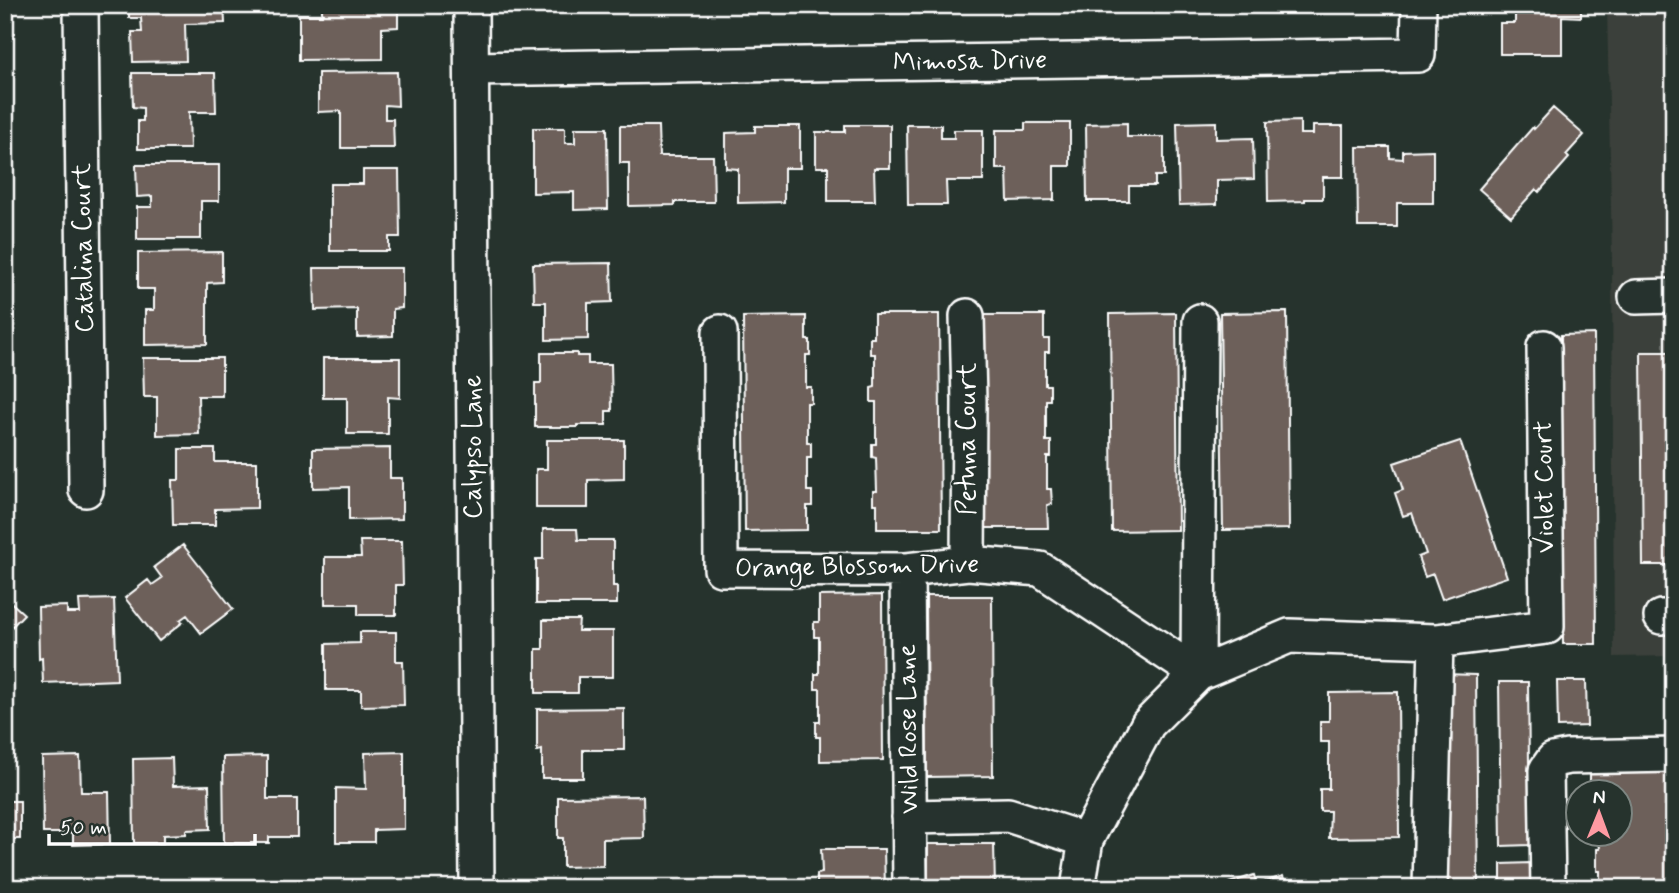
<svg xmlns="http://www.w3.org/2000/svg" width="1679" height="893" font-family="Mynerve,sans-serif">
  <style>
    .built { fill: #3b403a }
    .building { fill: #6d605a; stroke: #fff; stroke-width: 2 }
    .lines { fill: none; stroke-linecap: round; stroke-linejoin: round }
    .minor-casing { stroke: #fff; stroke-width: 38 }
    .minor { stroke: #26332d; stroke-width: 33 }
    .labels { text-anchor: middle; dominant-baseline: central; stroke-width: 5; stroke-linejoin: round; paint-order: stroke }
    .street-label { font-size: 26px; fill: #fff; stroke: #26332d }
  </style>
  <rect width="100%" height="100%" fill="#26332d"/>
  <filter id="ink" filterUnits="userSpaceOnUse"><feTurbulence type="fractalNoise" baseFrequency=".0143" numOctaves="2"/><feDisplacementMap in="SourceGraphic" scale="14" xChannelSelector="R" yChannelSelector="G"/><feConvolveMatrix kernelMatrix="1 2 1 2 8 2 1 2 1" color-interpolation-filters="sRGB"/></filter>
  <g filter="url(#ink)">
    <path class="built" d="M1607,5H1674V656L1614,657L1612,259Z"/>
    <path class="building" d="M129,5H224L225,23L185,24L186,61L133,62L132,32H142L141,18H129Z
      M322,5H398V27L382,28V59L299,60V15H322Z
      M1500,5H1581V17L1562,16V54H1500V23H1515V12L1500,13Z
      M397,72L398,106L385,105V119H393L394,148H341V111L318,112V73Z
      M132,73H215L216,112H189L190,149H138V121H143V108L133,107Z
      M1553,108L1584,135L1566,155L1569,158L1539,192L1536,189L1511,217L1479,189L1533,127L1534,129Z
      M1300,121V134H1313V126H1343V177H1323V199H1305V201L1268,202L1267,122Z
      M1216,122V139L1253,138L1254,179L1217,180V204L1179,205L1177,123Z
      M1025,123H1070V166H1054V200L1008,201L1007,169H996V130H1025Z
      M1127,123V137H1164V176H1155V186H1129V201H1087L1086,124Z
      M845,125H890V168H874L875,201H828V167H816V132H845Z
      M907,125H941V138H954V130H983V181H946L947,205H908Z
      M620,126H658L659,156H713L714,202H675V205L629,206V163H620Z
      M755,126H800V168H784V202L738,203V169L726,168V133L755,132Z
      M533,128H565V143H575V128H607L608,209L574,210V192L533,193Z
      M1357,147H1390V158L1403,159V151L1433,150V203H1397V227H1358Z
      M136,165H219V201H201V239H137V207H152V196L137,197Z
      M363,170H399L400,237H389V251H330V184H363Z
      M222,252V282L207,283V344L145,345V310H154V289H138V253Z
      M611,263L612,302L588,303V339L546,340V302H534L533,264Z
      M314,268H402V308L393,309V336L357,337V309L315,310Z
      M1287,312L1289,529L1223,530L1220,313Z
      M1176,313L1178,530L1112,531L1110,314Z
      M874,314H939L941,529H877V504H873V491H877L876,458L872,457V444H876V402H871V388L875,387V354H870V338H874Z
      M983,315H1044V339H1049V352H1045V385H1050V400H1046V441H1051V457H1047V489H1051L1052,504L1047,505L1048,528H984Z
      M806,316V340H810V355H806V387H811V403H807V443H811V458H807V491H812V506H807V530L745,531L743,317Z
      M1594,334L1596,644H1563L1561,335Z
      M1641,352H1674V565H1643Z
      M541,353H577V356H588V364H611L612,411H606V425H577V427H535V383H541Z
      M143,358H222V396H198L199,434L157,435V397H144Z
      M323,358H400V398L388,397V434H347V398H323Z
      M547,440H624V479L588,480V508H536V469H547Z
      M1460,441L1507,577L1442,599L1433,574L1425,577L1418,557L1426,554L1412,513L1403,516L1395,493L1403,490L1394,463Z
      M390,448V478H402V519L349,520V487L313,488V449Z
      M179,449H215V462H257V508L215,509V525H173L172,480H179Z
      M543,529H577L578,540H613V586H617V604H536V559H543Z
      M360,541H402L403,585H396V615H358V604H325V557H361Z
      M183,545L233,609L201,633L187,615L180,620L183,622L159,641L125,598L148,580L152,585L162,578L154,567Z
      M882,595L883,760L820,761V737H816V722H820V689H815V674H819V637H814V622H819V596Z
      M926,596H992L993,776L927,777Z
      M5,597L24,614L5,634Z
      M114,599L117,680L43,683L42,658L39,659L38,607L67,606V613H80L79,600Z
      M543,620H579L578,631H613V677H578V693H536V649H543Z
      M360,632H396V661H403L404,705L361,706V690H326V644L360,643Z
      M1443,674L1476,675L1478,888H1445Z
      M1557,681H1586L1587,726L1558,727Z
      M1499,682H1528L1530,845L1501,846Z
      M1398,692L1399,837L1329,838L1330,811H1320V789H1329V742H1320V721H1329V693Z
      M624,708V750H583V778H542V750L537,751V709Z
      M404,752V829L374,830V842H336V788L366,789L365,753Z
      M80,756L81,792H109L110,844L73,845V833H43L42,757Z
      M267,756V799H297V837H269V843H224L223,757Z
      M172,758L173,786L209,785L210,829L186,830V834L163,835V843H134L133,759Z
      M1624,771H1659V772H1674V888H1600V871H1597V849H1600L1599,841L1586,842V834H1620V792H1587L1586,789L1590,788V773H1624Z
      M643,796L644,838L603,839V866L563,867V838H558V797Z
      M5,801H20V839H5Z
      M928,844H994L995,888H928Z
      M821,849H884L885,888H817V874L822,873Z
      M1531,863V888H1501V864Z
      M1254,875L1257,884L1283,876L1287,888H1230L1229,883Z"/>
    <g class="lines">
      <defs>
        <path id="minor" d="M81,5L86,490
          M471,5L477,888
          M472,69L1418,55L1419,5
          M1636,297L1674,296
          M967,316L969,401L968,563
          M720,332L721,569L907,570L968,563L1040,569L1198,674
          M907,570L910,888
          M1661,617H1674
          M1198,674L1200,321
          M909,817L1008,815L1086,840
          M1078,888L1086,840L1148,724L1198,674L1289,636L1436,641L1547,627L1544,347
          M1430,888L1436,641
          M1548,888L1546,770L1553,760L1568,757L1674,755"/>
      </defs>
      <use href="#minor" class="minor-casing"/>
      <use href="#minor" class="minor"/>
    </g>
  </g>
  <g class="labels">
    <g class="street-label">
      <text transform="translate(970 62) rotate(-1)">Mimosa Drive</text>
      <text transform="translate(84 248) rotate(-91)">Catalina Court</text>
      <text transform="translate(968 439) rotate(-90)">Petuna Court</text>
      <text transform="translate(474 447) rotate(-90)">Calypso Lane</text>
      <text transform="translate(1545 487) rotate(-91)">Violet Court</text>
      <text transform="translate(857 567) rotate(-1)">Orange Blossom Drive</text>
      <text transform="translate(909 729) rotate(-91)">Wild Rose Lane</text>
    </g>
  </g>
  <rect width="1679" height="893" fill="none" stroke="#26332d" stroke-width="28"/>
  <rect x="14" y="14" width="1651" height="865" fill="none" stroke="#fff" stroke-width="2.5" filter="url(#ink)"/>
  <g transform="translate(1599 813) rotate(1)"><circle r="33" fill="#26332d" stroke="#7d8581" stroke-width="2"/>
  <path d="M0-5L12 26L0 18L-12 26Z" fill="#ff9aa2"/>
  <text y="-10" font-size="19" font-weight="bold" text-anchor="middle" fill="#ffffff">N</text>
  </g>
  <path d="M49 834v10h206v-10" fill="none" stroke="#ffffff" stroke-width="3.5"/>
  <text x="60" y="834" font-size="21" fill="#ffffff" stroke="#26332d" stroke-width="5" paint-order="stroke">50 m</text>
</svg>
